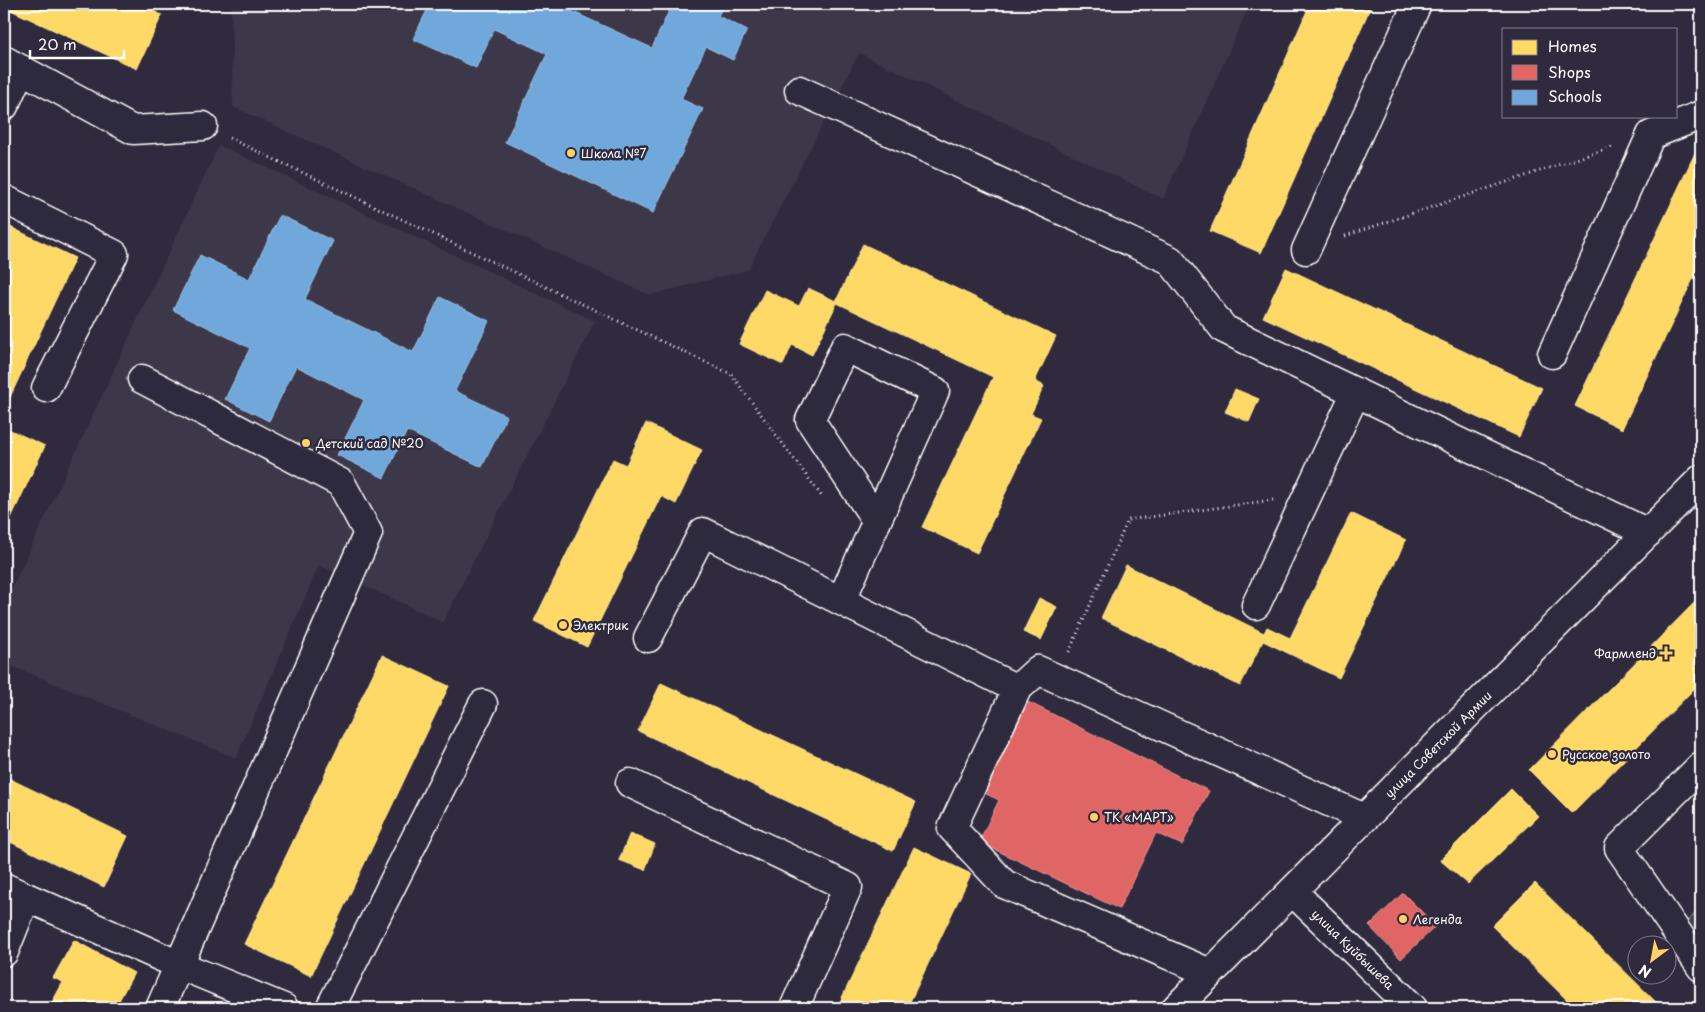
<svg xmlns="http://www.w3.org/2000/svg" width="1705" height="1012" font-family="'Playpen Sans',sans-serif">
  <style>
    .built { fill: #3c3749 }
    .green { fill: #464152; stroke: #a2a0a8 }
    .homes { fill: #ffd966; stroke: #ffe494 }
    .shops { fill: #e06666; stroke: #e99494 }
    .schools { fill: #6fa8dc; stroke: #9ac2e6 }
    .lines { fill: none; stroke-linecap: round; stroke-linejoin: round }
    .minor-casing { stroke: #fff; stroke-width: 31 }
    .path { stroke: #fff; stroke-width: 3; stroke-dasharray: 1 4; stroke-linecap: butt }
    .minor { stroke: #2f2a3d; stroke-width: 28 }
    .poi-dot { fill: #ffd166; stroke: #2f2a3d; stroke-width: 2 }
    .labels { text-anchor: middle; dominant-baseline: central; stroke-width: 5; stroke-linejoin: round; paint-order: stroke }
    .poi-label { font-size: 12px; fill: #fff; stroke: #2f2a3d; text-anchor: start }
    .street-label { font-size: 12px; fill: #fff; stroke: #2f2a3d }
  </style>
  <rect width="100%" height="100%" fill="#2f2a3d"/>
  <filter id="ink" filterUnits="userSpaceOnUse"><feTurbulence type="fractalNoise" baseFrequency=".02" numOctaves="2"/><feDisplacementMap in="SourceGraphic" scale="10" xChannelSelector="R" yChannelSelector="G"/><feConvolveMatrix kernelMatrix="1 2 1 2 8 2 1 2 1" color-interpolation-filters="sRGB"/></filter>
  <g filter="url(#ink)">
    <path class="built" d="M231,4H1250L1163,199L859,53L748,270L650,295L233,107Z
      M219,145L595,321L443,622L319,565L236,758L4,663V605Z"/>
    <path class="green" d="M1701,907V938L1686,923Z"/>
    <path class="homes" d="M4,4H139L162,15L137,69L4,7Z
      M1310,4H1372L1261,253L1210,231Z
      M1695,153L1701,155V262L1622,429L1575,406Z
      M4,224L75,258L4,410Z
      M863,244L1056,336L1035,381L1044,386L1031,414L1041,418L977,553L922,527L993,377L837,303L812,355L792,345L783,365L739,344L765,290L799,306L808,288L836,301Z
      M1286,268L1542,388L1519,437L1263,317Z
      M1235,389L1259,399L1249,422L1225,412Z
      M646,423L702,450L676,504L661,496L587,647L534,621L613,459L626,465Z
      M4,427L45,446L4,533Z
      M1351,513L1406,540L1339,678L1263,641L1240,686L1101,618L1126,565L1264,633L1267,627L1290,638Z
      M1701,596V682L1572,813L1529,770Z
      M1039,598L1057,607L1041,640L1023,632Z
      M382,655L449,686L311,976L244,944Z
      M661,683L916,802L893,851L638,731Z
      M4,776L128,836L104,887L4,839Z
      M1511,789L1538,816L1468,884L1440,860Z
      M630,833L655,844L645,870L619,860Z
      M914,847L971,874L907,1008H837Z
      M1535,883L1662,1008H1575L1492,926Z
      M74,940L134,973L115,1008H49L63,982L53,978Z
      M16,1003L26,1008H13Z"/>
    <path class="shops" d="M1028,702L1209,791L1182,845L1156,833L1119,909L979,842L999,800L984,793Z
      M1403,893L1436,926L1401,959L1369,926Z"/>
    <path class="schools" d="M430,4H556L652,48L672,4H724L718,16L747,30L733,60L706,47L681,99L703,109L653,213L505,142L547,54L494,29L476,68L413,39Z
      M280,215L333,241L305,299L413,352L440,297L489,321L455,391L507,416L482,467L407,431L384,478L337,455L364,400L296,366L269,421L225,399L250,348L173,310L200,255L249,279Z"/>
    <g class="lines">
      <defs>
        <path id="minor" d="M4,60L133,130L203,126
          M799,90L1170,260L1224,329L1648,533
          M4,106L21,69
          M4,199L114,254L46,388
          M1306,250L1417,4
          M1552,354L1651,135L1701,115
          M142,379L341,483L368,533L179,965L284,1008
          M876,520L810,420L845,347L935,391L841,601L1017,689L952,828L1004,884L1210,973
          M1256,605L1356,392
          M648,638L703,532L841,601
          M1017,689L1038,670L1364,818
          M1701,766L1619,848L1701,967
          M630,783L848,887L794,1008
          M4,887L26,897L4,952
          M1292,891L1413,1008
          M26,897L179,965L160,1008
          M330,1008L483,704
          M1176,1008L1701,479"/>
      </defs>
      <use href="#minor" class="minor-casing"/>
      <path class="path" d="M229,138L731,374L823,498
        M1345,236L1612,147
        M1069,652L1128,520L1273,500"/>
      <use href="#minor" class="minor"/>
    </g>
  </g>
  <g class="poi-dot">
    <circle cx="571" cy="153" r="5"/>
    <circle cx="306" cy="443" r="5"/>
    <circle cx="563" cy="625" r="5"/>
    <path d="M1663.5 645.5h5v5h5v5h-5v5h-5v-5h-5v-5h5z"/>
    <circle cx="1552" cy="754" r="5"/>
    <circle cx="1094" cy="817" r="5"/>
    <circle cx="1403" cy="919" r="5"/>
  </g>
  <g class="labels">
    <g class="poi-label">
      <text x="581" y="153">Школа №7</text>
      <text x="316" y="443">Детский сад №20</text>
      <text x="573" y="625">Электрик</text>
      <text x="1656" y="653" text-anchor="end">Фармленд</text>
      <text x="1562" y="754">Русское золото</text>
      <text x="1104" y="817">ТК «МАРТ»</text>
      <text x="1413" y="919">Легенда</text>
    </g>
    <g class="street-label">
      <text transform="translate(1438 744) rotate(-45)">улица Советской Армии</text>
      <text transform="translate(1353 949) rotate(44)">улица Куйбышева</text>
    </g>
  </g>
  <rect width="1705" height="1012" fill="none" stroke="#2f2a3d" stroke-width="20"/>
  <rect x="10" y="10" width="1685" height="992" fill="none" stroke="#fff" stroke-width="2" filter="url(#ink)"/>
  <rect x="1502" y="28" width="175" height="90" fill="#2f2a3d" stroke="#827f8b"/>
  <rect x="1512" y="40" width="25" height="15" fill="#ffd966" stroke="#827f8b"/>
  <text x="1548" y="52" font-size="15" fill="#ffffff">Homes</text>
  <rect x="1512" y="65" width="25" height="15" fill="#e06666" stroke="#827f8b"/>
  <text x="1548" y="78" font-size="15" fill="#ffffff">Shops</text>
  <rect x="1512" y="90" width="25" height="15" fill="#6fa8dc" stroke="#827f8b"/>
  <text x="1548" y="102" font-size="15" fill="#ffffff">Schools</text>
  <g transform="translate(1652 960) rotate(212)"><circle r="24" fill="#2f2a3d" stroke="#827f8b"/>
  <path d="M0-4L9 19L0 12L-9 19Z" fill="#ffd166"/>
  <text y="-8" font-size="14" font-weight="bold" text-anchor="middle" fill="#ffffff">N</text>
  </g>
  <path d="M30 50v8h94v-8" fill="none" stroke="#ffffff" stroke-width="2.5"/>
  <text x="38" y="50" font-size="15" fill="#ffffff" stroke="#2f2a3d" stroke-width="4" paint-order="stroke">20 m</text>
</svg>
